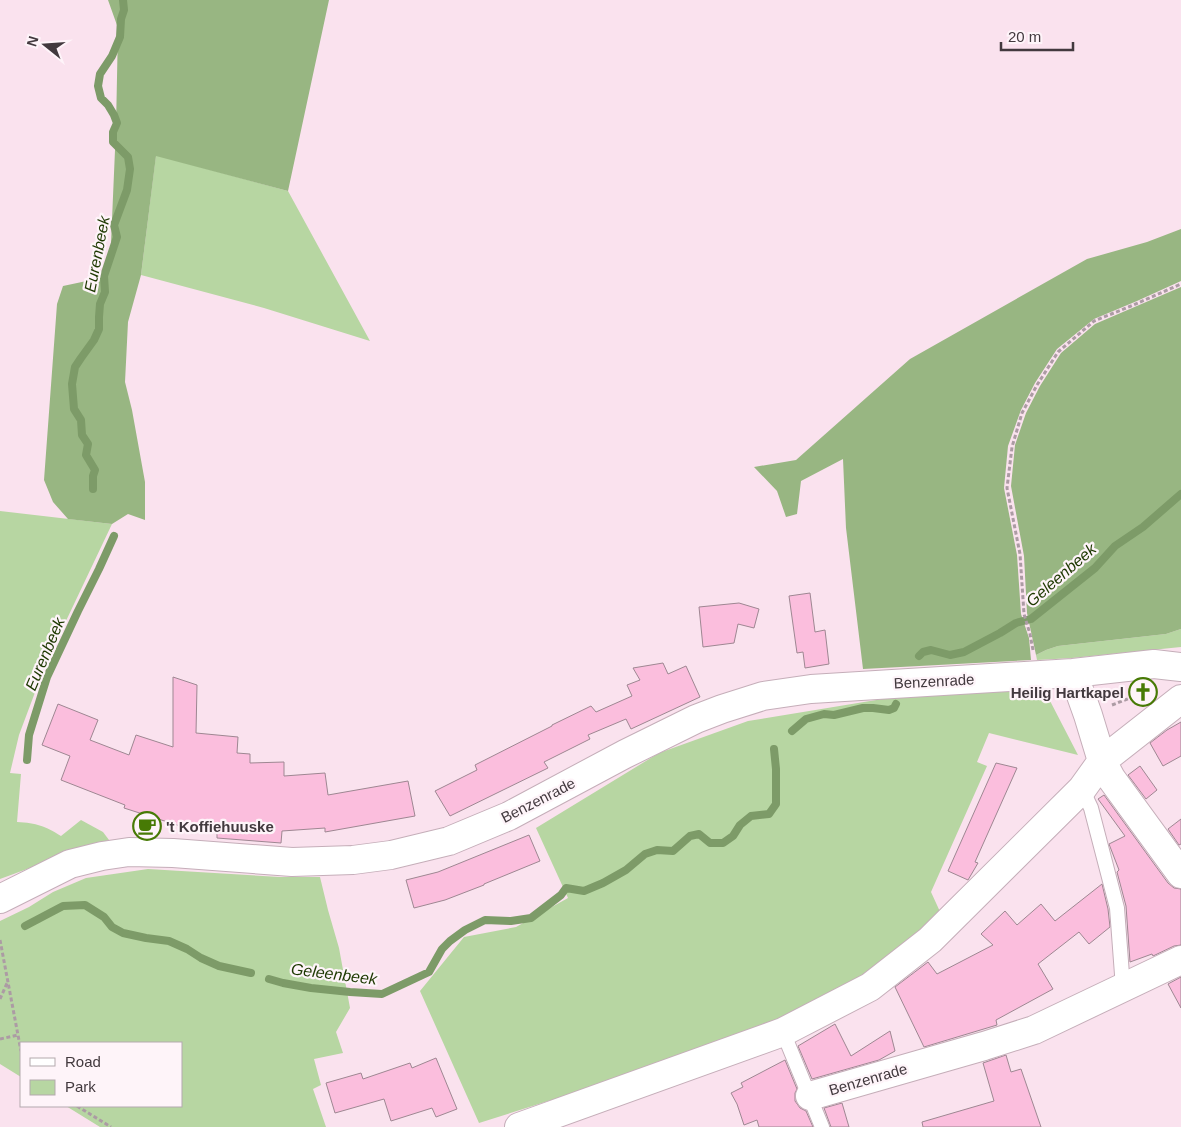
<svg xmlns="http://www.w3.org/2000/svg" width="1181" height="1127" font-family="Arial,sans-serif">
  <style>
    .green { fill: #b7d6a2 }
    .forest { fill: #98b682 }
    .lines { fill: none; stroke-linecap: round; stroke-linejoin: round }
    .stream { stroke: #7d9b68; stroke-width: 8 }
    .building { fill: #fbbedd; stroke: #9e8792 }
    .lane-casing { stroke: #c5aeb9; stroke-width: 16 }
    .street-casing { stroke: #c5aeb9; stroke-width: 30 }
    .path { stroke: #ac9ba4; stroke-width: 3; stroke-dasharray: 4 2.5; stroke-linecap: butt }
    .lane { stroke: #fff; stroke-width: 14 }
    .street { stroke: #fff; stroke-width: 28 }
    .labels { text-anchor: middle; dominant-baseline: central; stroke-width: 4.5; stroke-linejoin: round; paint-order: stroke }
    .street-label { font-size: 15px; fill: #42393e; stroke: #fef4f9 }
    .poi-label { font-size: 15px; font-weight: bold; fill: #42393e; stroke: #fef4f9; text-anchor: end }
    .water-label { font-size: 16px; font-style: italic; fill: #1d3800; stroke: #fef4f9 }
  </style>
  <rect width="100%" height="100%" fill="#fae2ee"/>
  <path class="green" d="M156,155L288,191L370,341L264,308L141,275Z
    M0,511L112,524L46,663L19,735L10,773L21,774L17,822C37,823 45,826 61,836L81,820L103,832L109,840L65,855L0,879Z
    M1181,629V647L1072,658L1037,660L1036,655L1046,650L1058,646L1166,634Z
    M1031,688L1044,692L1048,697L1078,755L989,733L977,762L987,766L931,892L942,916L825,1004L713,1049L479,1123L420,991L464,937L516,927L568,898L536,828L659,753L748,721L937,690Z
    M148,869L280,877H320L328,910L339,948L350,1008L336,1032L343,1053L314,1059L321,1085L313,1089L326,1127H100L66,1106H181V1043H21V1077L0,1064V921L29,907L53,892L86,878Z"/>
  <path class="forest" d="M108,0H329L288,191L156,156L141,275L128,322L125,382L132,410L145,482V520L128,514L112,524L68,519L53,502L44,480L57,304L63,286L96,279L110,266L116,127L118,28Z
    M1181,229V281L1137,301L1094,319L1057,349L1035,383L1021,410L1008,446L1004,488L1017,555L1021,614L1029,638L1031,660L863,669L846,528L843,459L801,481L797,514L786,517L777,491L754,467L796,460L910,359L1087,259L1147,242Z
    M1181,287V629L1166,634L1058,646L1046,650L1036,655L1027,613L1024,556L1011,486L1015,445L1026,413L1040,386L1061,353L1095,324Z"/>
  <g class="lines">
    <path class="stream" d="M93,489V476L95,470L86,455L88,444L82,435L81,420L74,409L72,384L75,367L81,358L94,340L99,329V317L100,304L105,292L104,276L117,237L114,225L127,190L130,169L128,157L113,142V132L117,123L114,115L108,105L101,98L98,86L100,74L112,56L120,37L121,19L124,10L123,0
      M919,656L923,652L931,650L950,655L964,652L1000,633L1016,623L1031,619L1095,568L1115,546L1143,527L1181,494
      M792,731L806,719L824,714L834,715L863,708H873L889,710L894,708L896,704
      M27,760L29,735L47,677L78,611L99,569L114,536
      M25,926L63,906L85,905L104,917L112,927L123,933L146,938L169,941L187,949L201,958L219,966L251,973
      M269,979L283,983L311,988L350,992L382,994L429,972L442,949L450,941L465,930L485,920L511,921L531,918L561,895L566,888L584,891L603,883L626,870L645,854L657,850L673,851L690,836L699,834L710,843H723L733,836L740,825L751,816L769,814L776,804V769L774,749"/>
  </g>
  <path class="building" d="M810,593L815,632L825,630L829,664L805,668L803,652L797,653L789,596Z
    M739,603L759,609L754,628L738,624L734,643L703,647L699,607Z
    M663,663L668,674L686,666L700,697L631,729L626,719L588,735L590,739L544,762L548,768L450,816L435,791L477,770L475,765L552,726V725L591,706L596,712L632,696L627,685L640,680L633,668Z
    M173,677L197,685L196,733L238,737L237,753L250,754V763L284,762V776L325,773L328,795L408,781L415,816L325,832V828L282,831L281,843L217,838V829L187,828L177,825L124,808L125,805L61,780L70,756L42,745L58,704L98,720L90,740L129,755L136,735L173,747Z
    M1181,722V756L1163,766L1150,743L1167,730Z
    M996,763L1017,768L975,862L978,863L968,880L948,871Z
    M1140,766L1157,790L1146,799L1128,775Z
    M1104,795L1168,883L1174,888L1181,889V945L1174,946L1153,956L1152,954L1130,962L1126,906L1117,872L1119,870L1109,844L1125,836L1098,799Z
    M1181,819V844L1179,845L1168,829Z
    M529,835L540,861L484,884V885L445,900L414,908L406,880L438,872Z
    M1102,884L1108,909L1110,927L1089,944L1079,932L1038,964L1053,989L996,1020L997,1025L924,1047L895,987L928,962L937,974L993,945L981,934L1005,911L1017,925L1041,904L1055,921Z
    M1181,977V1008L1168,984Z
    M835,1024L851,1056L890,1031L895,1051L879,1060L812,1079L798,1046Z
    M1006,1055L1011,1072L1021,1069L1041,1127H923L922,1122L994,1101L983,1063Z
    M436,1058L457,1109L436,1117L432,1108L391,1121L384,1099L335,1113L326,1083L361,1073L363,1079L410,1063L412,1068Z
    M785,1060L797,1089L795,1093V1101L800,1108L806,1111L813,1127H759L757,1120L744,1125L737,1104L731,1093L743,1087L741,1083Z
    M842,1103L849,1127H831L824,1108Z"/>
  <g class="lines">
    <defs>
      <path id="lane" d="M1082,789L1091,808L1117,908L1123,988
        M783,1032L822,1127"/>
      <path id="street" d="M1073,673L1088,715L1102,761L1111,778L1181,874
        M0,899L70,864L102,856L129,852L173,853L292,862L353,860L391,855L449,841L509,816L625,754L696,719L722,709L763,696L811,689L1073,673L1154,664L1181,667
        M810,1096L984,1046L1034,1030L1181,960
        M519,1127L783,1032L870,987L930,940L1082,789L1102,761L1181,699"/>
    </defs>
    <use href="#lane" class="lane-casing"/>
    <use href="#street" class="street-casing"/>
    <path class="path" d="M1033,650L1030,634L1024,614L1020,554L1007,488L1012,447L1022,413L1037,385L1058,352L1094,321L1131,306L1181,284
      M1112,705L1135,696
      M0,940L21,1051
      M0,999L8,981
      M0,1039L18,1035
      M77,1106L111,1127"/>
    <use href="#lane" class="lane"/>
    <use href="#street" class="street"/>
  </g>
  <defs>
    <symbol id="church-ring" viewBox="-11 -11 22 22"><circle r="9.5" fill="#fef4f9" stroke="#477a05" stroke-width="1.5"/><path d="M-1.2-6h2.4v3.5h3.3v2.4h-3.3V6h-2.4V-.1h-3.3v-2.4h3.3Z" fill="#477a05"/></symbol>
    <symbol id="cafe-ring" viewBox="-11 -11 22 22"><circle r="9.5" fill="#fef4f9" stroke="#477a05" stroke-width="1.5"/><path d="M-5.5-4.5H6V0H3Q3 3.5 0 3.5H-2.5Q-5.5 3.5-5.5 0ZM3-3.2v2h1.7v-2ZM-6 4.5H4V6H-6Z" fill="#477a05"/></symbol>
  </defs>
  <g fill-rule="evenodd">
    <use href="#church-ring" x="1127" y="676" width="32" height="32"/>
    <use href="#cafe-ring" x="131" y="810" width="32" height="32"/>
  </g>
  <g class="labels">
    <g class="street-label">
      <text transform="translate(934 681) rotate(-3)">Benzenrade</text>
      <text transform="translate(538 800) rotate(-27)">Benzenrade</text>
      <text transform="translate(868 1079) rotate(-16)">Benzenrade</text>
    </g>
    <g class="poi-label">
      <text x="1124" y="692">Heilig Hartkapel</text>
      <text x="166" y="826" text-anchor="start">'t Koffiehuuske</text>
    </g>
    <g class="water-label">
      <text transform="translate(97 254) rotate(-79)">Eurenbeek</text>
      <text transform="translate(1061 575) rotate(-41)">Geleenbeek</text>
      <text transform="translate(45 654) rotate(-67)">Eurenbeek</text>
      <text transform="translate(334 974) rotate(7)">Geleenbeek</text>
    </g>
  </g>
  <rect x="20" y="1042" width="162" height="65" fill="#fef4f9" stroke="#b3a9ae"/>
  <rect x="30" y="1058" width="25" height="8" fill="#ffffff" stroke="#b3a9ae"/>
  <text x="65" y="1067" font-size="15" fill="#42393e">Road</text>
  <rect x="30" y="1080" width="25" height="15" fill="#b7d6a2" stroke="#b3a9ae"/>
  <text x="65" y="1092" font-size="15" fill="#42393e">Park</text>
  <g transform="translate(45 45) rotate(287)" stroke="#fef4f9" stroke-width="4" paint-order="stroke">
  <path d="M0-4L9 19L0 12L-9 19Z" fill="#42393e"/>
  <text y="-8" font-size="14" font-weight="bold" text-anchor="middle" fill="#42393e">N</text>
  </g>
  <path d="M1001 42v8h72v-8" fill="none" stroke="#42393e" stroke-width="2.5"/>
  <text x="1008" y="42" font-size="15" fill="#42393e" stroke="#fef4f9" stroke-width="4" paint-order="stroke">20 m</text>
</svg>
